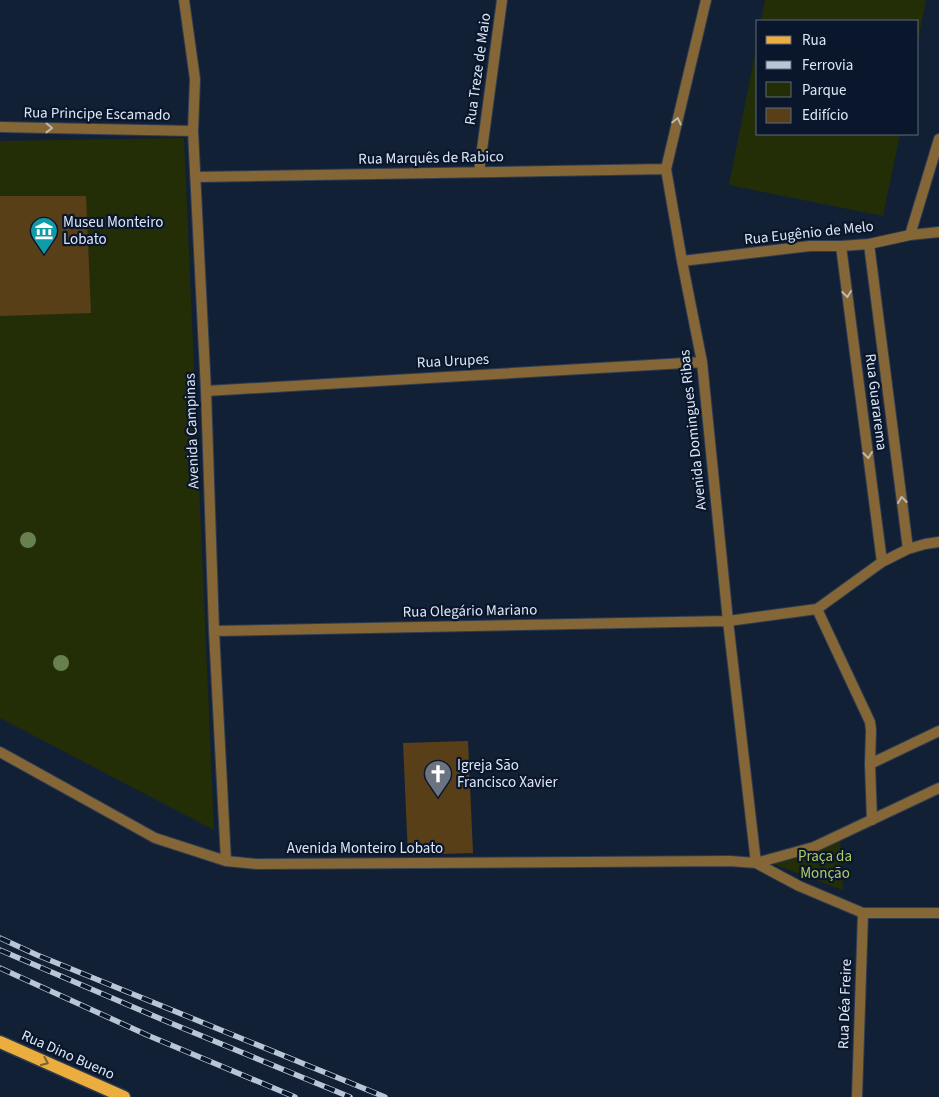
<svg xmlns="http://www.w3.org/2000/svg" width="939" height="1097" font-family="'Source Sans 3',sans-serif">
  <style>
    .green { fill: #242e06 }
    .building { fill: #583f18 }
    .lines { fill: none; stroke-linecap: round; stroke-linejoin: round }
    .minor-casing { stroke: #2e3c50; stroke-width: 12 }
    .primary-casing { stroke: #2e3c50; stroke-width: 15 }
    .minor { stroke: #846637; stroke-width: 10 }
    .primary { stroke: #ecad3f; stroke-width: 12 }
    .rail-casing { stroke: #b9c4d4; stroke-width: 5.5 }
    .rail { stroke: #09162b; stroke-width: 4; stroke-dasharray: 11; stroke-linecap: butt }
    .tree { fill: #687f4e }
    .oneway { stroke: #bebab3 }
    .oneway2 { stroke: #7a6235 }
    .labels { text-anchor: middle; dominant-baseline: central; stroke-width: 4.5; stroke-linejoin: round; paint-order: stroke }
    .street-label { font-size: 15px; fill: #dde7f6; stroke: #09162b }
    .poi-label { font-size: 15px; fill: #dde7f6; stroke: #09162b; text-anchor: start }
    .park-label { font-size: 15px; fill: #afcc62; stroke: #09162b }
  </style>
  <rect width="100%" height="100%" fill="#122035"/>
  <path class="green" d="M765,0H926L918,41V21H761Z
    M758,39V134H900L883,216L729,185Z
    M184,138L214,830L0,718V141Z
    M840,839L843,890L771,863Z"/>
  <path class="building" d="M0,196H86L91,313L0,316Z
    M468,741L473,853L408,855L403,743Z"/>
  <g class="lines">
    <defs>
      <path id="minor" d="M184,0L195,79L193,131L206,391L214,631L226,861
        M706,0L666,169L682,261L702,362L728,621L756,863
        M0,127L193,131
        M479,172L502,0
        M196,177L666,169
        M910,235L939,139
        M869,244L908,549
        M841,246L882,562
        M682,261L810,246H841L869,244L910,235L939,232
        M206,391L702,362
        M817,609L870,722L871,730L870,764L872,820
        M214,631L728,621L817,609L882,562L908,549L925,544L939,542
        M0,752L155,838L226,861L257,864L730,861L756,863L814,847L939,788
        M870,764L939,731
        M756,863L799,886L863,913H939
        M857,1097L863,913"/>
      <path id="primary" d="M0,1042L124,1097"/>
    </defs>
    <use href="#minor" class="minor-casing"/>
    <use href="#primary" class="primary-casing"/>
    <use href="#minor" class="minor"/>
    <use href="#primary" class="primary"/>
    <defs>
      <path id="rail" d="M0,938L37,955L385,1097
        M0,950L168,1022L350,1097
        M0,968L147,1035L295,1097"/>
    </defs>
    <use href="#rail" class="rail-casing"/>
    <use href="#rail" class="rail"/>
  </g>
  <g class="tree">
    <circle cx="28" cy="540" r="8"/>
    <circle cx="61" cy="663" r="8"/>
  </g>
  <defs><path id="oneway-chevron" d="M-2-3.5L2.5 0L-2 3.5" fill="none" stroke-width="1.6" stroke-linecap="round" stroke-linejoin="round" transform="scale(1.25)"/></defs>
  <g class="oneway">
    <use href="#oneway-chevron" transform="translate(677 121) rotate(-77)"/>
    <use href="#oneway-chevron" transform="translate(49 128) rotate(1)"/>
    <use href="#oneway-chevron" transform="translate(847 294) rotate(83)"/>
    <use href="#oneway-chevron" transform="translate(868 455) rotate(83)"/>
    <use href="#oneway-chevron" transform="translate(902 500) rotate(-97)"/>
  </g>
  <use class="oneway2" href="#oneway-chevron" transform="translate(45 1062) rotate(24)"/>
  <defs>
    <symbol id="museum-pin" viewBox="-11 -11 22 30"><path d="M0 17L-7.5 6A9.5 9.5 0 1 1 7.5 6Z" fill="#0f9aa8" stroke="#09162b"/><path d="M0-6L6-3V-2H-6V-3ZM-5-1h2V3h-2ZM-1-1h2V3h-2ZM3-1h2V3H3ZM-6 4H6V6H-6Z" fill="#fff"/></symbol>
    <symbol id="church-pin" viewBox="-11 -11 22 30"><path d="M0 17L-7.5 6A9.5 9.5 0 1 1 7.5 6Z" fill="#6b7280" stroke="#09162b"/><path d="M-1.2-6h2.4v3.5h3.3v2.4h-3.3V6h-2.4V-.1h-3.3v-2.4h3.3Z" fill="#fff"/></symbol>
  </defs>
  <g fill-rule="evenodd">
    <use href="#museum-pin" x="28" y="215" width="32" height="43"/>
    <use href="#church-pin" x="422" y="758" width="32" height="43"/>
  </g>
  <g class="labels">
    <g class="street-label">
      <text transform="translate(478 69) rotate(-82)">Rua Treze de Maio</text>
      <text transform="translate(97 114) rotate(1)">Rua Principe Escamado</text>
      <text transform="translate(431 158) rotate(-1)">Rua Marquês de Rabico</text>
      <text transform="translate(809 233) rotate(-6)">Rua Eugênio de Melo</text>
      <text transform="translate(453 361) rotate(-3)">Rua Urupes</text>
      <text transform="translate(876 402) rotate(83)">Rua Guararema</text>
      <text transform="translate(693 430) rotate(-96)">Avenida Domingues Ribas</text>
      <text transform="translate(192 431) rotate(-92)">Avenida Campinas</text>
      <text transform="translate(470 611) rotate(-1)">Rua Olegário Mariano</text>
      <text x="365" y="848">Avenida Monteiro Lobato</text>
      <text transform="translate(845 1004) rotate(-88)">Rua Déa Freire</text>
      <text transform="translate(68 1055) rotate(24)">Rua Dino Bueno</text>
    </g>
    <g class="poi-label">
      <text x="63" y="222">Museu Monteiro<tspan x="63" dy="17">Lobato</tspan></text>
      <text x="457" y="765">Igreja São<tspan x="457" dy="17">Francisco Xavier</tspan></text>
    </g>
    <g class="park-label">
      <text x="825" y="856">Praça da<tspan x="825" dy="17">Monção</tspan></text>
    </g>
  </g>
  <rect x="756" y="20" width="162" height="115" fill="#09162b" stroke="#5e6a7c"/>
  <rect x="766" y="36" width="25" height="8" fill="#ecad3f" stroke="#5e6a7c"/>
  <text x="802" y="45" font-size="15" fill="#dde7f6">Rua</text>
  <rect x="766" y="61" width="25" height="8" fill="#b9c4d4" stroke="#5e6a7c"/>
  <text x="802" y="70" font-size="15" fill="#dde7f6">Ferrovia</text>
  <rect x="766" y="82" width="25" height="15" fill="#242e06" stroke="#5e6a7c"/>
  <text x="802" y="95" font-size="15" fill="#dde7f6">Parque</text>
  <rect x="766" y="108" width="25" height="15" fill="#583f18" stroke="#5e6a7c"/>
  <text x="802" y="120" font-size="15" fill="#dde7f6">Edifício</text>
</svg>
